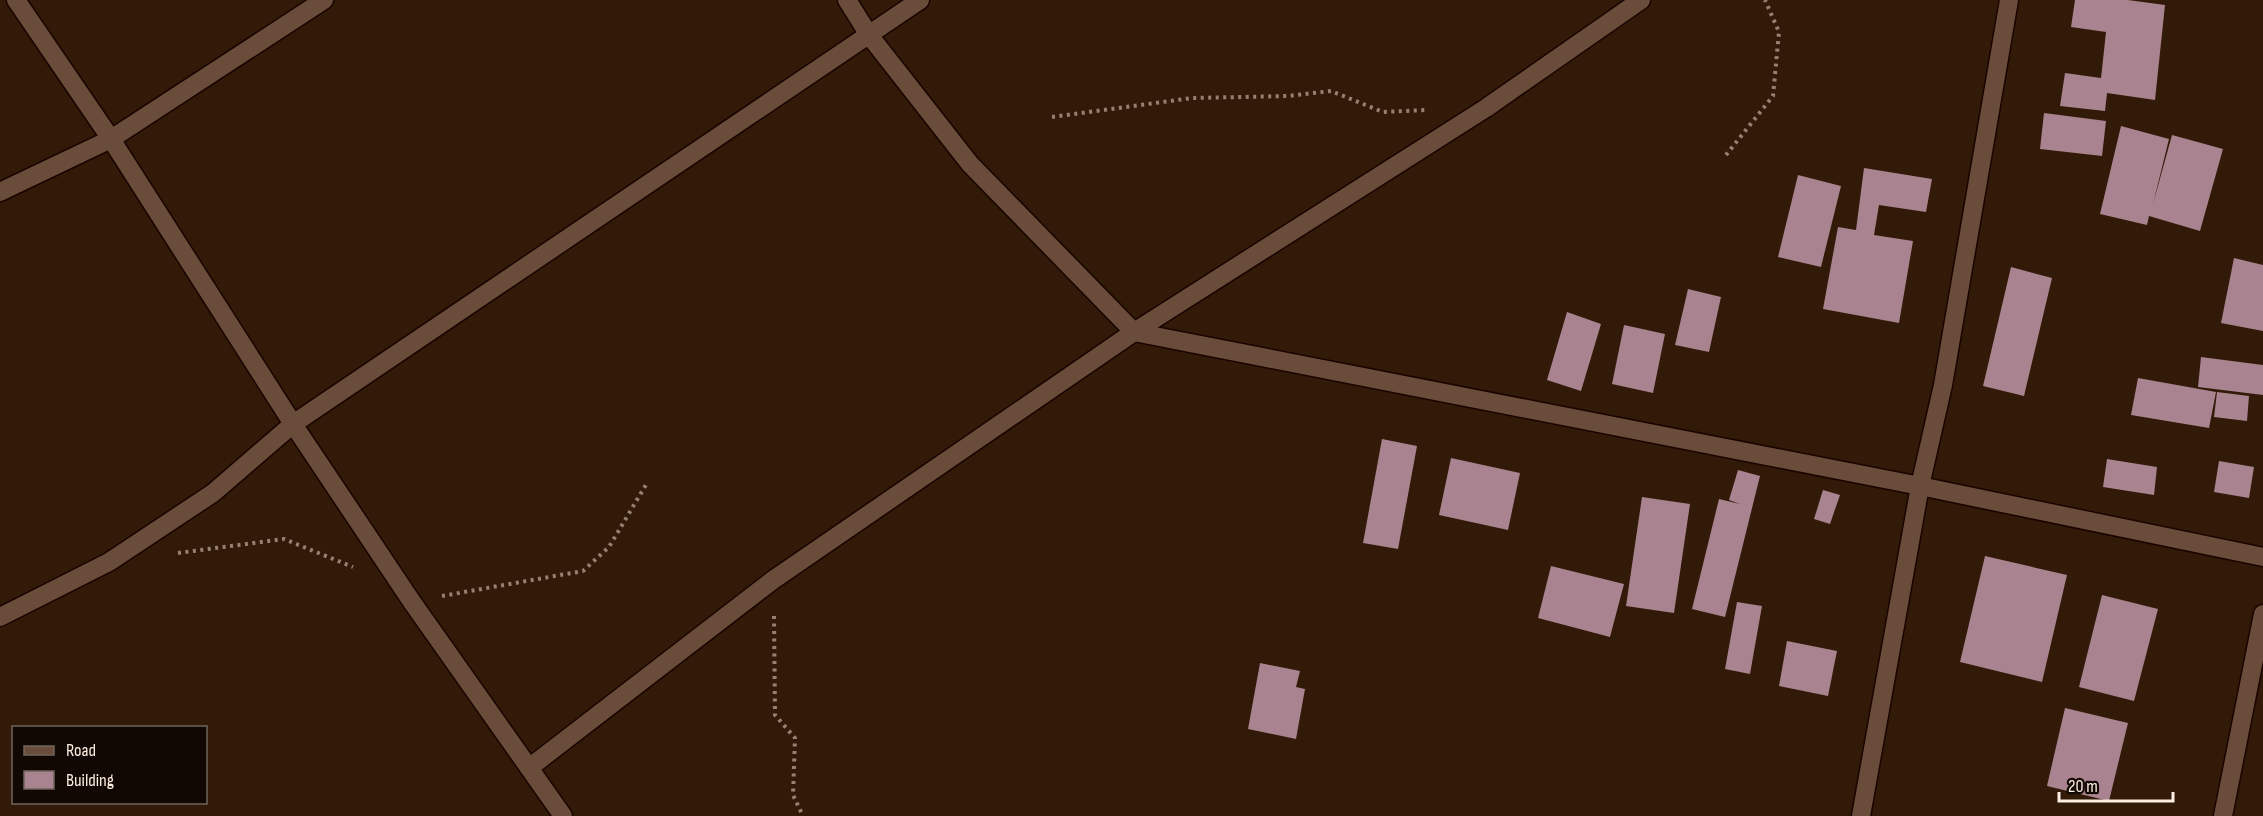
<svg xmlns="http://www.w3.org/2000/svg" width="2263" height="816" font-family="'Sofia Sans Condensed',sans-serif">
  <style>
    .building { fill: #a9838f }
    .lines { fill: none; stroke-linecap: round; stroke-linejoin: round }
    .street-casing { stroke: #190400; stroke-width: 21 }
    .path { stroke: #968172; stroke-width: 4; stroke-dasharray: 3 4.5; stroke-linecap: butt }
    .street { stroke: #694c39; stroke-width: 18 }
  </style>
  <rect width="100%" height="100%" fill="#321a08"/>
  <path class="building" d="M2075,0H2128L2165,5L2155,100L2107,93L2105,111L2060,106L2065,73L2101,78L2106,32L2071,27Z
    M2044,113L2106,121L2102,156L2040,149Z
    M2121,126L2169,139L2153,204L2172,135L2223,149L2200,231L2149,216L2147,225L2100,214Z
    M1864,168L1932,179L1926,212L1879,205L1874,235L1913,241L1899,323L1823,309L1838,227L1856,230Z
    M1798,175L1841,186L1821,267L1778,257Z
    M2234,258L2263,265V331L2221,323Z
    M2011,267L2052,278L2024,396L1983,386Z
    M1688,289L1721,297L1709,352L1675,345Z
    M1567,312L1601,324L1581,391L1547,380Z
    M1624,325L1665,334L1653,393L1612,384Z
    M2201,357L2263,365V395L2198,387Z
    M2138,378L2216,392L2209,428L2131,415Z
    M2217,392L2249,396L2247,421L2214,417Z
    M1382,439L1417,446L1398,549L1363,543Z
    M1451,458L1520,473L1508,530L1439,515Z
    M2107,459L2157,467L2154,495L2103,487Z
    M2219,461L2254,467L2249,498L2214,492Z
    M1738,470L1760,476L1725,617L1692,609L1719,499L1740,504L1729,500Z
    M1823,490L1840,495L1830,524L1814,519Z
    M1642,497L1690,504L1674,613L1626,606Z
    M1985,556L2067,575L2042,682L1960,662Z
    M1551,566L1624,584L1610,637L1538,618Z
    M2102,595L2158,609L2134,701L2079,687Z
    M1737,602L1762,606L1750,674L1725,669Z
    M1787,641L1837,651L1828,696L1779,686Z
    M1260,663L1300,671L1296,687L1305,689L1296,739L1248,729Z
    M2065,708L2128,723L2109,801L2047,786Z"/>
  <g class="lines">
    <defs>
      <path id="street" d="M16,0L111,139L293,424L412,602L563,816
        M847,0L869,35L970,164L1134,332L1920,486L2263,557
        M0,192L111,139L324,0
        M0,617L109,562L213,493L293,424L920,0
        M529,768L773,580L1134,332L1486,108L1641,0
        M1861,816L1920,486L1943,385L2009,0
        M2223,816L2263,614"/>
    </defs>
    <use href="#street" class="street-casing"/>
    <path class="path" d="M1052,117L1192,98L1288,96L1331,91L1383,112L1426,110
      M1726,155L1773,96L1779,32L1765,0
      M178,553L284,539L353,567
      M442,596L583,571L609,547L647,483
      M774,616L775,715L795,738L793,795L803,816"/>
    <use href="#street" class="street"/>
  </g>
  <rect x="12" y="726" width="195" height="78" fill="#120803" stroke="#70645c" stroke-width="1.5"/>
  <rect x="24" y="746" width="30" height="9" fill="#694c39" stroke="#70645c" stroke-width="1.5"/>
  <text x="66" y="756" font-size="18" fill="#feede2">Road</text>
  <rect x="24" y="771" width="30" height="18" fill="#a9838f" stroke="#70645c" stroke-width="1.5"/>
  <text x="66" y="786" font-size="18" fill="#feede2">Building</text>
  <path d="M2059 792v9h114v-9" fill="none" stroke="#feede2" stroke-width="3"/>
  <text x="2068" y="792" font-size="18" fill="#feede2" stroke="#120803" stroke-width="4.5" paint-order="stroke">20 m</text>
</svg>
